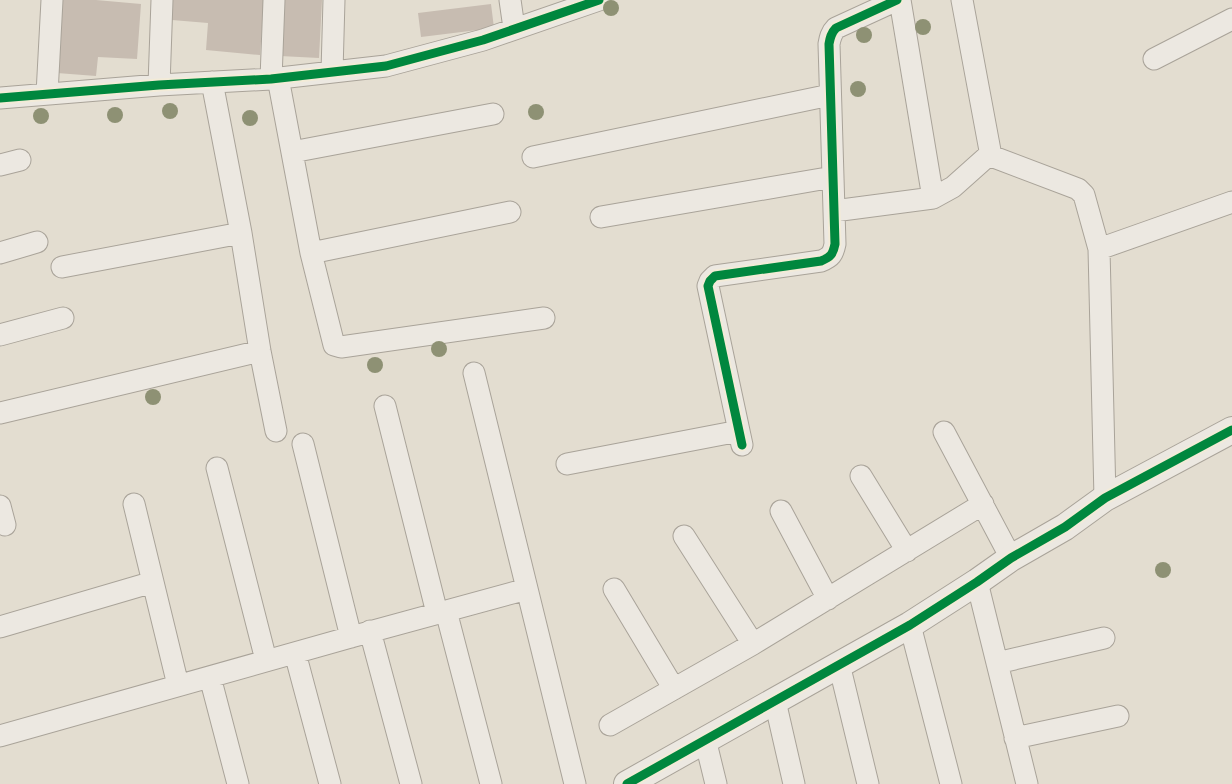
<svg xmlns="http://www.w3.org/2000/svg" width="1232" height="784" font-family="'IBM Plex Serif',serif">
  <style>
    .building { fill: #c7bcb1 }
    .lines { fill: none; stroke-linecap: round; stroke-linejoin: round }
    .minor-casing { stroke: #a9a399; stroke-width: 23 }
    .tertiary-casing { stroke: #a9a399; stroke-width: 28 }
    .minor { stroke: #ece8e1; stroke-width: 21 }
    .tertiary { stroke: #ece8e1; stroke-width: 26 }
    .cycleway-casing { stroke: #f3ebd7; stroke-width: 13 }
    .cycleway { stroke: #00873e; stroke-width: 9 }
    .tree { fill: #8e9174 }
  </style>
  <rect width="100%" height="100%" fill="#e3ddd0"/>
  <path class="building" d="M62,0H96L141,4L137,59L98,57L96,76L57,73Z
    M173,0H264L260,55L206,50L208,23L172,20Z
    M282,0H322L319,58L280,56Z
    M491,4L494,28L421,37L418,13Z"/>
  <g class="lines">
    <defs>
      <path id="minor" d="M510,0L514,28
        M900,0L933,198
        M962,0L991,156L1078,189L1084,195L1099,249L1105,498
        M1154,59L1232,19
        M332,72L334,0
        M278,78L311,253L334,345L341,347L544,318
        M271,79L274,0
        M212,82L241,233L260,351L276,431
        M159,85L162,0
        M47,94L52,0
        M0,98L159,85L271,79L386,66L483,40L599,0
        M292,152L493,114
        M533,157L830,95
        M0,165L20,160
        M834,211L933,198L953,187L990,154
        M601,217L833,177
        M1099,249L1232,202
        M0,253L37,242
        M311,253L510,212
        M62,267L241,233
        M0,335L63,318
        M474,373L575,784
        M385,406L437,613
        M0,413L260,351
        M944,432L1011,558
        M303,444L351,637
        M742,445L708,286L710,281L715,276L821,261C831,257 833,254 835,244L829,44C830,38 831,33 836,28L897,0
        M567,464L739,431
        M217,468L266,660
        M861,476L907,551
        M134,504L178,685
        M0,506L5,525
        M781,511L828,599
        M684,536L753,644
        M977,582L1027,784
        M614,589L674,689
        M446,611L491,784
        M910,625L951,784
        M0,627L153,582
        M370,631L411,784
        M295,653L330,784
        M997,663L1104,638
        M839,664L868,784
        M210,677L238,784
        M775,701L794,784
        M610,725L753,644L983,504
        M0,736L351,637L527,589
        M1015,738L1118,716
        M705,739L716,784"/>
      <path id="tertiary" d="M627,784L910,625L977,582L1011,558L1065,527L1105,498L1232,430"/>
    </defs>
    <use href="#minor" class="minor-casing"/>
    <use href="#tertiary" class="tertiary-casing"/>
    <use href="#minor" class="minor"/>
    <use href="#tertiary" class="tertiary"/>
    <defs>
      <path id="cycleway" d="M0,98L159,85L271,79L386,66L483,40L599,0
        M742,445L708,286L710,281L715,276L821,261C831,257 833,254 835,244L829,44C830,38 831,33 836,28L897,0
        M627,784L910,625L977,582L1011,558L1065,527L1105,498L1232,430"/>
    </defs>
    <use href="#cycleway" class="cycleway-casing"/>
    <use href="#cycleway" class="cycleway"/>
  </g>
  <g class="tree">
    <circle cx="611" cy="8" r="8"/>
    <circle cx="923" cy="27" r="8"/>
    <circle cx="864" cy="35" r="8"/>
    <circle cx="858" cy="89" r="8"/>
    <circle cx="170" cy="111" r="8"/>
    <circle cx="536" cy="112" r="8"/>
    <circle cx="115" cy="115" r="8"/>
    <circle cx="41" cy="116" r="8"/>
    <circle cx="250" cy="118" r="8"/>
    <circle cx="439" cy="349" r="8"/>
    <circle cx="375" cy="365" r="8"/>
    <circle cx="153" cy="397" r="8"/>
    <circle cx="1163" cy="570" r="8"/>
  </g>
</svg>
